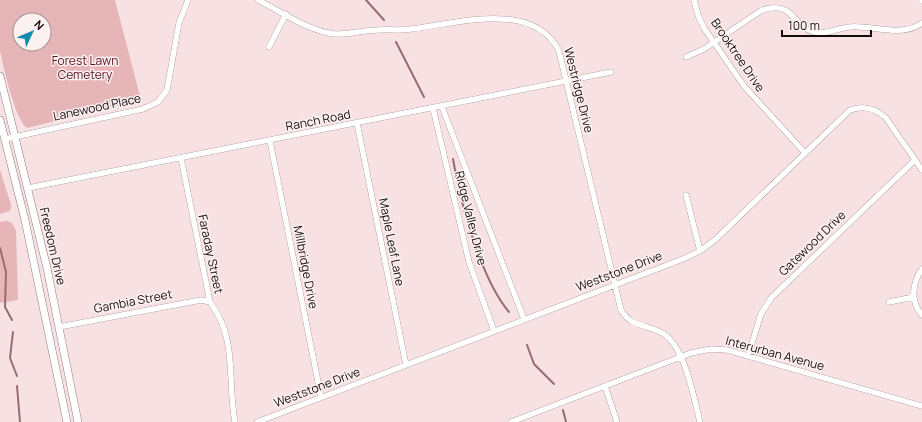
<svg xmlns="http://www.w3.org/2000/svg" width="922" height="422" font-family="Manrope,sans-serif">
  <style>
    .green { fill: #e6b5b8; fill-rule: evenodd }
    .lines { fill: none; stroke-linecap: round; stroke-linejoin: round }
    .stream { stroke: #976d70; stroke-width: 2 }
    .minor-casing { stroke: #907d7e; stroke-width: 6 }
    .major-casing { stroke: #907d7e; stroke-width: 8 }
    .minor { stroke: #fff; stroke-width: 5.5 }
    .major { stroke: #fff; stroke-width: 7 }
    .labels { text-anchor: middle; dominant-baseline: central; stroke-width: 3; stroke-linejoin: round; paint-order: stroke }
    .street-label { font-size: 12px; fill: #130c0d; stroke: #fef1f1 }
    .park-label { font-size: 12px; fill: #55111e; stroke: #fef1f1 }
  </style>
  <rect width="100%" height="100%" fill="#f7e1e2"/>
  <path class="green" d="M0,0H115L141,100L27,128C15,120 3,66 0,50C0,34 0,16 0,0ZM20,20H44V44H20Z
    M0,170L11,205L10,211L0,214Z
    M7,221L12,223L16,231L18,300L0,303V222Z"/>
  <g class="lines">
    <path class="stream" d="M366,0L384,20
      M396,42L424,97
      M453,159C460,202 481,279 509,312
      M0,248L6,272L5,307L12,320
      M13,332L10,358L17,376
      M527,345L534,364L554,384
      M17,386L20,422
      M563,410L566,422"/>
    <defs>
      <path id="minor" d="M258,0C280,11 310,32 335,34C349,35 363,30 377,30C388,29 399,31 411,29C459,23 533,0 559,51L621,310C630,327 649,325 664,334C685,348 694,398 700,422
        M694,0L698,15L704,28L744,86L805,153
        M921,0L922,1
        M269,47L286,14
        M686,57L704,49L762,10C795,0 792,27 814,32C827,35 837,28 850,27C873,25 902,38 922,23
        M442,107L524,319
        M433,108L469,262L494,331
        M357,123L406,365
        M5,139L143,109L158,102L167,90L179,23L188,0
        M270,141L321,397
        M181,158L210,302C238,339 227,380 235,422
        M28,188L611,72
        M686,195L700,251
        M922,269C912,283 910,301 922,315
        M889,302L914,297
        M59,327L201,300L210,302
        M748,356L761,314L771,298L915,160
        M605,386L617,422
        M257,422L683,259L700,251L716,239L850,110C864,105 875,108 886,118L922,170
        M511,422L691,353L711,349L727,350L922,406"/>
      <path id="major" d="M0,76L47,268L78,422
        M0,120L25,220L67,422"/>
    </defs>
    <use href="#minor" class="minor-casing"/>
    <use href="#major" class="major-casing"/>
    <use href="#minor" class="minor"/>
    <use href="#major" class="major"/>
  </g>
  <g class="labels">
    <g class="street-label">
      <text transform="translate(738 55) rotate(56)">Brooktree Drive</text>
      <text transform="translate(579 90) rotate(76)">Westridge Drive</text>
      <text transform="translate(97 107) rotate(-12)">Lanewood Place</text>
      <text transform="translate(318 120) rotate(-11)">Ranch Road</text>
      <text transform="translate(471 218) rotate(76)">Ridge Valley Drive</text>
      <text transform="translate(392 242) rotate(79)">Maple Leaf Lane</text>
      <text transform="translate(812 243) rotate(-44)">Gatewood Drive</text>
      <text transform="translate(53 246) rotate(77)">Freedom Drive</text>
      <text transform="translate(211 254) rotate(78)">Faraday Street</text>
      <text transform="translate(306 267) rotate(79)">Millbridge Drive</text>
      <text transform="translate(619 271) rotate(-21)">Weststone Drive</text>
      <text transform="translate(133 301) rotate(-11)">Gambia Street</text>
      <text transform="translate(775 353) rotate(15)">Interurban Avenue</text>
      <text transform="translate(317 387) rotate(-21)">Weststone Drive</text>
    </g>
    <g class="park-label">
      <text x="85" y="60">Forest Lawn<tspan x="85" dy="14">Cemetery</tspan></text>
    </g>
  </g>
  <g transform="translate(32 32) rotate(46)"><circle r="19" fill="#fef1f1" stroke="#a09596"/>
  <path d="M0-3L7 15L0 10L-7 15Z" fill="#138bae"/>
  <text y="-6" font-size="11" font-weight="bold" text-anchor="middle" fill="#130c0d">N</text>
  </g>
  <path d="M782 30v6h89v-6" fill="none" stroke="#130c0d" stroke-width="2"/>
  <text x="788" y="30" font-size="12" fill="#130c0d" stroke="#fef1f1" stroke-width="3" paint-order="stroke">100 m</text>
</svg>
